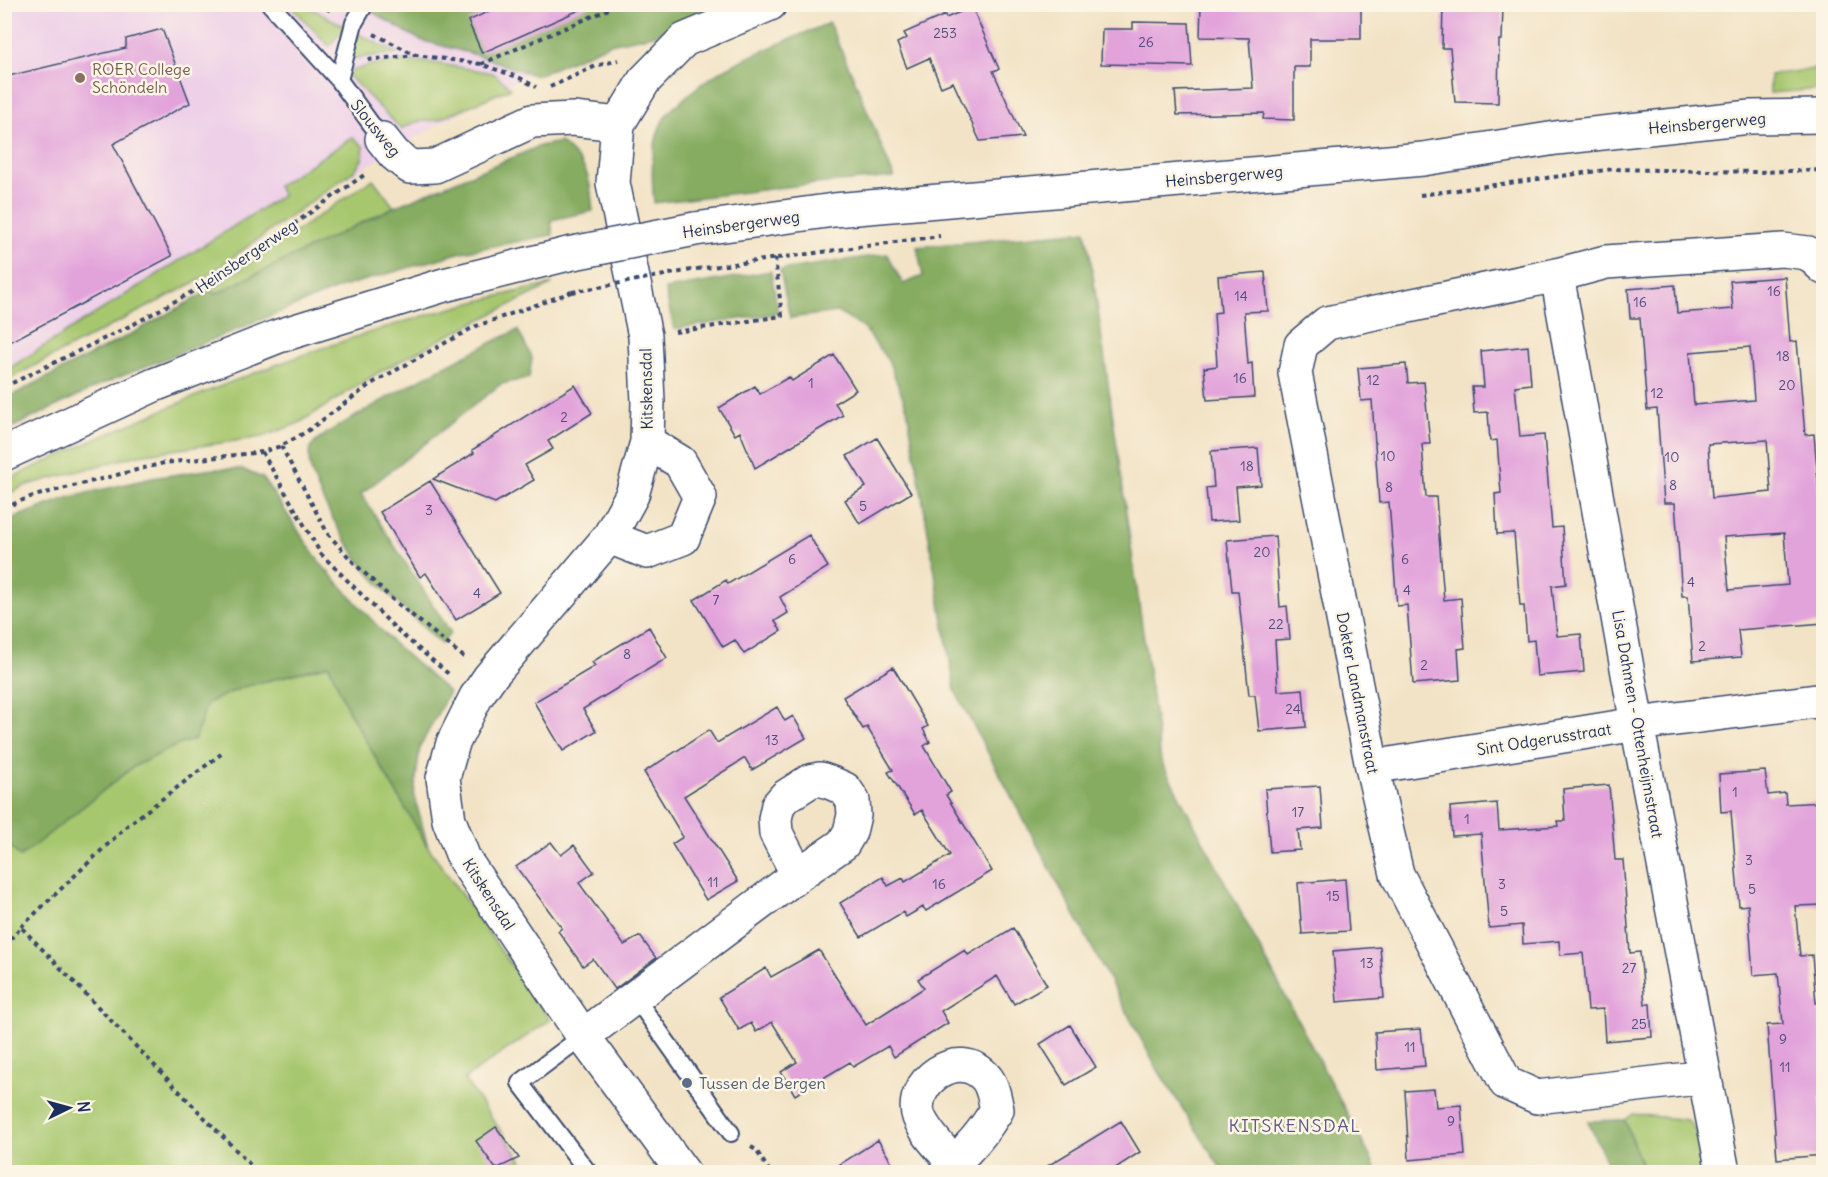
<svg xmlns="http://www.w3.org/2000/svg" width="1828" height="1177" font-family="Delius,sans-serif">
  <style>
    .built { fill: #eed0e8 }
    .green { fill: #a7c76e; stroke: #617b66; stroke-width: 1.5 }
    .forest { fill: #85ac61; stroke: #506e60; stroke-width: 1.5 }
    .building { fill: #e2a3db; fill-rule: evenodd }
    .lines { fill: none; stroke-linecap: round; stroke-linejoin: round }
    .lane-casing { stroke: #3b4a6e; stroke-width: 20 }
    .street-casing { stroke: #3b4a6e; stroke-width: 36 }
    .secondary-casing { stroke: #3b4a6e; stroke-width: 36 }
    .path { stroke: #3b4a6e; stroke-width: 4; stroke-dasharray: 4.5 4.5; stroke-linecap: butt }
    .lane { stroke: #fff; stroke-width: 16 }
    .street { stroke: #fff; stroke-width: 33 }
    .secondary { stroke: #fff; stroke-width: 33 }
    .secondary-bridge-casing { stroke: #3b4a6e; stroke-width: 36; stroke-linecap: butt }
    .path-bridge { stroke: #3b4a6e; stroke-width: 4; stroke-dasharray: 4.5 4.5; stroke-linecap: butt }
    .secondary-bridge { stroke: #fff; stroke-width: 33 }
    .education-dot { fill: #8d6e63; stroke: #fcf5e5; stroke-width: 2 }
    .service-dot { fill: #5c6f8a; stroke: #fcf5e5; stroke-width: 2 }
    .labels { text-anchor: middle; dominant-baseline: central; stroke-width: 5; stroke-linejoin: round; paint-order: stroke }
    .number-label { font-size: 14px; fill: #4d4c7d }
    .education-label { font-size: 16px; fill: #785e54; stroke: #fcf5e5; text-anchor: start }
    .street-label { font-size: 16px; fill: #1b2f5e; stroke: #fcf5e5 }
    .service-label { font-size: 16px; fill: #4e5e75; stroke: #fcf5e5; text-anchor: start }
    .neighbourhood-label { font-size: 18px; letter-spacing: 1.5px; fill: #61588a; stroke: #fcf5e5 }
  </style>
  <rect width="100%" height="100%" fill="#fcf5e5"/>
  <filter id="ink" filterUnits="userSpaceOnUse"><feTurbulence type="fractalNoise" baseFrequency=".0167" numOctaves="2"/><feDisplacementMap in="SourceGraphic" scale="12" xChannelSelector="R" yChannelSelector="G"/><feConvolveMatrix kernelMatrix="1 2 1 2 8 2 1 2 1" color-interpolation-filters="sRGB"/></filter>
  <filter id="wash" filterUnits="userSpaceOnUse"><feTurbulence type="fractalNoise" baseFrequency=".008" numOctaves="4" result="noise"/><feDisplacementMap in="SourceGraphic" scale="24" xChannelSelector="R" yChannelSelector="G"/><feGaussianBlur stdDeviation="1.35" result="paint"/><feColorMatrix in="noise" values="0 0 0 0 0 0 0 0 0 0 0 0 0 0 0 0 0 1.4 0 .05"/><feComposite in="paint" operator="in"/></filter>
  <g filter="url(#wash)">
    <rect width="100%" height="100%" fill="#f2e3c6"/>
    <path class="built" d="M5,5H646L5,374Z"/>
    <path class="green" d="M290,5H305L346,27L329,46Z
      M358,34L397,53L348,59Z
      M399,61L428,62L493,73L511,88L437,120L415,122L401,129L346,73L370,65Z
      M1823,68V89L1770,93V75Z
      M353,137L364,147L362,160L354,171L205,277L5,381V371L283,195L277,186Z
      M373,179L394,207L215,295L210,290Z
      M553,284L439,340L376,374L299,423L262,437L138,455L27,485L5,495V481C180,398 362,323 553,284Z
      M329,665L349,712L428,847L550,1020L464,1079L530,1172H5L4,841L20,856L133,767L173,747L195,739L207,703L243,687Z
      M1633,1114L1687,1120L1702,1138L1709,1172H1644L1625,1120Z"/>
    <path class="forest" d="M360,5H735L653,35L610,44L536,76L477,55L420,40Z
      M829,23L856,83L894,177L803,185L654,203C651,176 650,142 665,117C668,112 674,108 678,104C717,64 778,45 829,23Z
      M560,142C590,168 589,174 593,211L551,220L553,235L462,252L342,287L100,385L5,431V399L137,331L210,290L215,294L394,207L540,146Z
      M1085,231L1090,254L1161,761L1378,1172H1225L1218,1164L1156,1067L955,691L907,408L889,362L864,328L837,312L790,318L780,270L887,254L903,284L923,276L917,247Z
      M771,271L778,313L674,329L665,289Z
      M518,330L532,358L529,378L501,384L361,494L451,633L441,644C412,616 379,589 356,556C343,537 297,465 312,446C320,435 349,420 361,413C412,383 464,355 518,330Z
      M213,469H242L263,478L320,563L393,643L449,692L420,747L414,795L428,847L349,712L329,665L243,687L207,703L195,739L173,747L133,767L20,857L5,841V521L70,497L152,478Z
      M1625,1120L1644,1172H1611L1588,1121Z"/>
    <g id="blocks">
      <path class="building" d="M504,4H593L482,53L468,21Z
        M1201,4H1361V39H1310V67H1294V120L1263,119L1264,113L1177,115L1175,91L1253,88L1249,38L1200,37Z
        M1443,4H1503L1502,40H1499L1498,103L1455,102L1450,48H1442Z
        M972,7L999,69L993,71L1023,137L980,141L953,82L941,87L929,58L907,68L897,43L907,38L904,33L945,15L946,18Z
        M1133,22L1189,23L1192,66L1101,64L1102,29H1133Z
        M162,29L190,103L113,144L172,256L4,345V77L126,48V39Z
        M1265,272L1268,311L1244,312L1248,364L1252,363L1254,397L1207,400L1204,368L1217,366L1214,313L1221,312L1218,276Z
        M1785,277L1790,342L1797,341L1805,435L1814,434L1822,528H1824V623L1738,630L1741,657L1693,661L1688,596H1682L1675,503H1664L1657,409L1647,410L1640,318H1630L1628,289L1675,285L1677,313L1733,309L1730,281ZM1750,347L1754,400L1694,405L1690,352ZM1767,440L1771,492L1712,498L1708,444ZM1784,533L1788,585L1729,590L1724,537Z
        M1528,346L1531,384L1515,386L1520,437L1544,435L1552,528L1562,527L1566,584L1552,586L1557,636L1581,634L1584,672L1537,676L1534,640L1527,641L1524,606H1520L1514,533L1497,534L1495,494L1501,493L1497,440L1490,441L1488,412L1474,413L1472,387H1484L1481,351Z
        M834,355L856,390L835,403L843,415L755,468L740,432L735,435L719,408L755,386L760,394L789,377L792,381Z
        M1406,364L1408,383L1424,382L1430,444H1422L1426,497H1436L1444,600L1461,598L1465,648L1458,649L1460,680L1413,684L1407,605L1397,606L1389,502L1379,503L1372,400L1361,401L1358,368Z
        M575,385L592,413L548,441L553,449L525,465L534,480L495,503L433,479L474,453L472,450Z
        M877,438L911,493L860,524L845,500L866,487L847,456Z
        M1258,448L1261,485L1236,487L1239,520L1209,522L1206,488L1214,487L1211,451Z
        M430,481L500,593L456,620L426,573L420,577L380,512Z
        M809,535L828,567L780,597L788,613L775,621L781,631L744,654L735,640L723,647L694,600L726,580L728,584Z
        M1275,536L1280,607L1287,606L1290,639L1275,640L1278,691L1303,689L1306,727L1259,731L1255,695H1249L1238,591H1232L1227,540Z
        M649,627L667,658L583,709L596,731L563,751L534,702L595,666L592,662Z
        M893,667L928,726L923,729L930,742L924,746L951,792L946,795L992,871L926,911L923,907L906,917L903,912L861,937L840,903L883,877L888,886L903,878L905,882L950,855L922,810L915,814L888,772L893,770L867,727L863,729L843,697Z
        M777,707L785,721L793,716L806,738L752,770L745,758L684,796L738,881L706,900L672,844L683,837L644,772L709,730L717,743Z
        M1765,771L1768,795L1785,793L1786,804L1824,802V905L1795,906L1800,956L1812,955L1816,1003H1820L1824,1051V1097H1820L1824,1155L1777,1159L1767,1025L1783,1024L1778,973L1753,975L1748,905L1739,906L1731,811L1721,812L1719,774Z
        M1609,785L1615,860H1623L1630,953L1640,952L1645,1004H1650L1652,1037L1605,1041L1603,1009L1588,1010L1583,953L1560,955L1559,941L1523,944L1522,925L1489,928L1481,834L1452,836L1450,807L1497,803L1499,830L1558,826L1557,821H1565L1563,789Z
        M1320,786L1323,828L1298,830L1300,850L1270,852L1265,789Z
        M551,842L561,855L574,845L594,872L579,883L624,945L640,936L656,958L615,989L593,959L583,966L558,931L562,928L516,867Z
        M1345,879L1349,931L1302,934L1298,883Z
        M1013,928L1047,985L1014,1004L997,976L941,1011L948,1023L894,1057L888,1046L853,1067L850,1062L795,1095L781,1072L797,1062L772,1022L756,1032L751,1023L739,1030L719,997L766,968L771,977L819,950L866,1025L924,988L918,979L965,950L968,955Z
        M1380,947L1384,998L1337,1002L1333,951Z
        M1070,1025L1096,1067L1066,1085L1040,1044Z
        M1421,1029L1425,1066L1377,1070L1375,1032Z
        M1434,1089L1436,1107L1461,1105L1465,1155L1409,1160L1405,1091Z
        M1121,1121L1140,1152L1108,1173H1036Z
        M496,1127L519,1158L496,1169L476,1141Z
        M878,1140L898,1173H826Z"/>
    </g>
  </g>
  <g filter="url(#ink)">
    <use href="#blocks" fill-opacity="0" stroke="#3b4a6e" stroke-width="1.5"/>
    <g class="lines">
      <defs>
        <path id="lane" d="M270,4L339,80L382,139
          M339,80L354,23L365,4
          M635,997L731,1133
          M583,1036L520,1083L588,1172"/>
        <path id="street" d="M382,139L394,154L410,167L435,166L532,121L573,119L618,124
          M1557,275L1637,724L1723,1172
          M609,537L647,552L683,538L700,497L680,462L647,442
          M1372,767L1637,724L1824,700
          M583,1036L798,875L776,833L775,819L778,805L785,797L810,781L820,779L829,782L845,789L853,801L854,815L850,832L843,844L798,875
          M1705,1077L1537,1097L1506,1083L1397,874L1372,767L1295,373L1301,345L1327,323L1557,275L1606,262L1783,250L1808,253L1824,268
          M683,1172L583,1036L464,859L449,820L443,778L453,743L476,697L489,678L609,537L632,495L647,442L648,402L645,336L613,183L618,124L644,81L684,40L770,4
          M947,1172C953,1161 962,1156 970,1146C981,1135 989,1122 997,1110C995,1100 993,1087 987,1079C959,1044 907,1084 919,1117C926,1134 941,1148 953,1162"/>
        <path id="secondary" d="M695,229L834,210L1423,159L1556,138L1750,117L1824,116
          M4,454L154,385L279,336L444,285L568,254"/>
      </defs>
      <use href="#lane" class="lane-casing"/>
      <use href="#street" class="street-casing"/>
      <use href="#secondary" class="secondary-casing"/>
      <path class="path" d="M318,4L333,12
        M374,34L416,55L481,64L520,78L536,87
        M368,60L415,55
        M481,64L607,10L605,4
        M550,87L596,66L618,60
        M1420,195L1613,169L1757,172L1824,170
        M697,269L940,236
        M675,332L782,316L775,258
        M4,387L134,324L215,279L367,173
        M281,446L328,534L354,563L392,599L465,658
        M262,452L321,554L400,633L451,676
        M4,508L30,497L164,463L262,452L281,446L306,432L371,384L474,327L572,292
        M21,927L128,825L225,751
        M4,946L21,927L257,1172
        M751,1147L756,1150L770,1172"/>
      <use href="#lane" class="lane"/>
      <use href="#street" class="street"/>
      <use href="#secondary" class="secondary"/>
      <defs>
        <path id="secondary-bridge" d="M568,254L695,229"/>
      </defs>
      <use href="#secondary-bridge" class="secondary-bridge-casing"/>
      <path class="path-bridge" d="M572,292L697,269"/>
      <use href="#secondary-bridge" class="secondary-bridge"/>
    </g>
  </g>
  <circle class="education-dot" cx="80" cy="78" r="6"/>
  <circle class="service-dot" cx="687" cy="1083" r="6"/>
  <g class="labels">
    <g class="number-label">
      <text x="945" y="33">253</text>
      <text x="1146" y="42">26</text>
      <text x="1774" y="291">16</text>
      <text x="1241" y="296">14</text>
      <text x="1640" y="302">16</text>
      <text x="1783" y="356">18</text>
      <text x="1240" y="378">16</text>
      <text x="1373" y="380">12</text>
      <text x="811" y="383">1</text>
      <text x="1787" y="385">20</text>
      <text x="1657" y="393">12</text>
      <text x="564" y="417">2</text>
      <text x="1388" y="456">10</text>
      <text x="1672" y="457">10</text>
      <text x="1247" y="466">18</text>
      <text x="1673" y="485">8</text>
      <text x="1389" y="487">8</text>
      <text x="863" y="506">5</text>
      <text x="429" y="510">3</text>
      <text x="1262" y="552">20</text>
      <text x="792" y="559">6</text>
      <text x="1405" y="559">6</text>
      <text x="1691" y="582">4</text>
      <text x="1407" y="590">4</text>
      <text x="477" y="593">4</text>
      <text x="716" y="600">7</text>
      <text x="1276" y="624">22</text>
      <text x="1702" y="646">2</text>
      <text x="627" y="654">8</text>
      <text x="1424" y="665">2</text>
      <text x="1293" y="709">24</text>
      <text x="772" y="740">13</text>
      <text x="1735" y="792">1</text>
      <text x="1298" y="812">17</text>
      <text x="1467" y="819">1</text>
      <text x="1749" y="860">3</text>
      <text x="713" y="882">11</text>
      <text x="939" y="884">16</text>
      <text x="1502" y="884">3</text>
      <text x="1752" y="889">5</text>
      <text x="1333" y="896">15</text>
      <text x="1504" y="911">5</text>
      <text x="1367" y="963">13</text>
      <text x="1629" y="968">27</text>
      <text x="1639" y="1024">25</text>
      <text x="1783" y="1039">9</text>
      <text x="1410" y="1047">11</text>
      <text x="1785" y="1067">11</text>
      <text x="1451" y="1121">9</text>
    </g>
    <g class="education-label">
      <text x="92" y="69">ROER College<tspan x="92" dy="18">Schöndeln</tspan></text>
    </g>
    <g class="street-label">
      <text transform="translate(1707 123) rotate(-5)">Heinsbergerweg</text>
      <text transform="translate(376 128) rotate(51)">Slousweg</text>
      <text transform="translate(1224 176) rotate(-5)">Heinsbergerweg</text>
      <text transform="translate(741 224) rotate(-8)">Heinsbergerweg</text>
      <text transform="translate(246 256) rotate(-34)">Heinsbergerweg</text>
      <text transform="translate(646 389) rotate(-91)">Kitskensdal</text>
      <text transform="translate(1358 693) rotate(79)">Dokter Landmanstraat</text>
      <text transform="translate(1638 724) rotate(80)">Lisa Dahmen - Ottenheijmstraat</text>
      <text transform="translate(1544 739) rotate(-9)">Sint Odgerusstraat</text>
      <text transform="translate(489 894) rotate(57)">Kitskensdal</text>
    </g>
    <g class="service-label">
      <text x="699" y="1083">Tussen de Bergen</text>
    </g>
    <g class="neighbourhood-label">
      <text x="1295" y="1125">KITSKENSDAL</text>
    </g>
  </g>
  <rect width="1828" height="1177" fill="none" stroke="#fcf5e5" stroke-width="24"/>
  <g transform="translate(69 1108) rotate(85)" stroke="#fcf5e5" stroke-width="4.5" paint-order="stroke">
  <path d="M0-4.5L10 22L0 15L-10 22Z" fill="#1b2f5e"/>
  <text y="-9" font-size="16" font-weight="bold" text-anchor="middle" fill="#1b2f5e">N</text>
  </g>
</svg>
